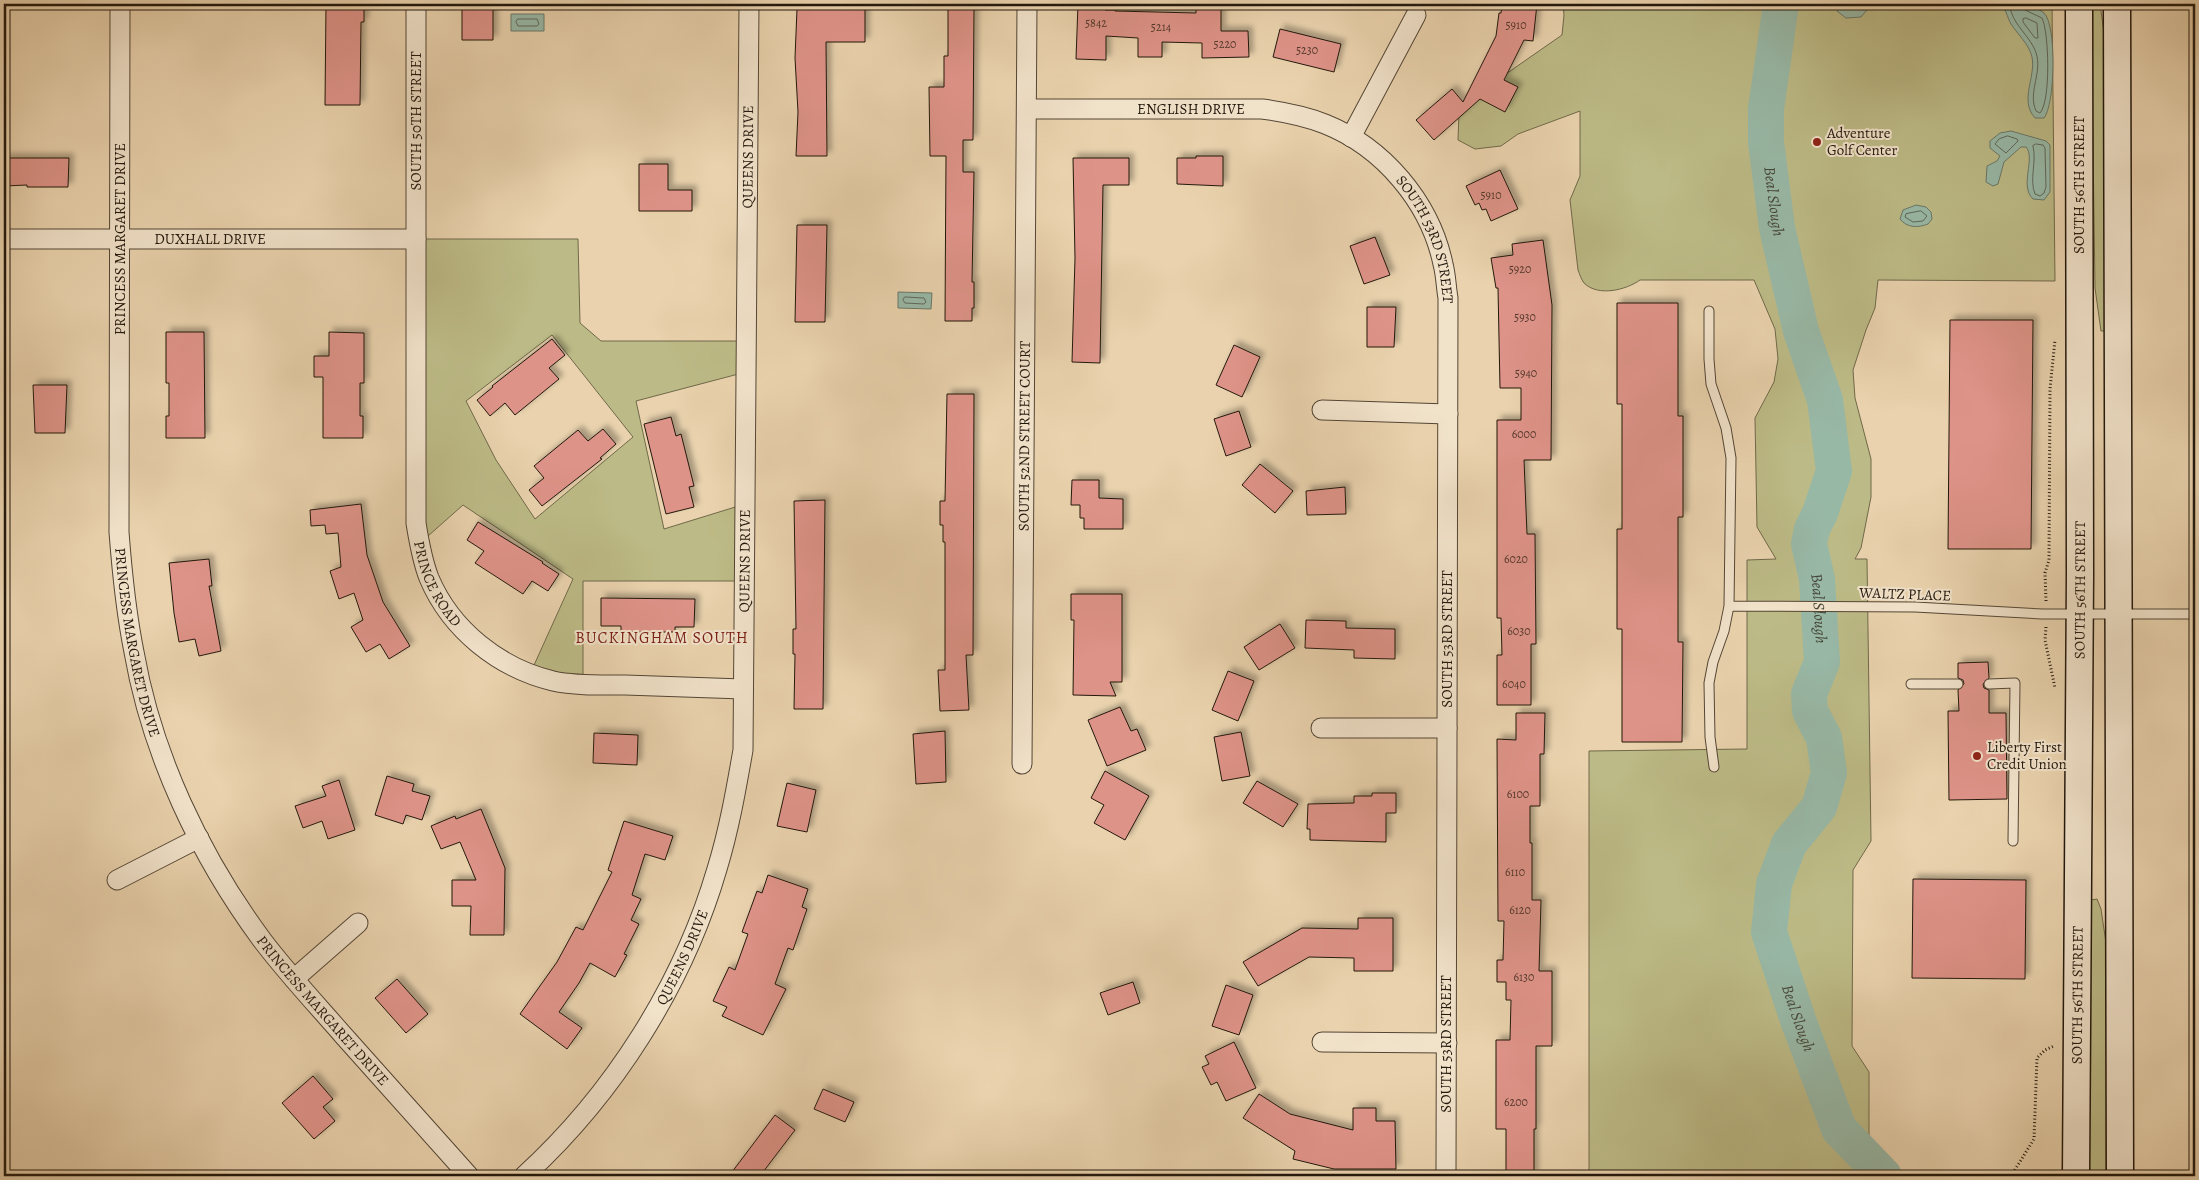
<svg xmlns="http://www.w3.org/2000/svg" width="2199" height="1180" font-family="Alegreya,serif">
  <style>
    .green { fill: #bcba86; stroke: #70694a; fill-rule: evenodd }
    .water { fill: #98b8a6; stroke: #697869 }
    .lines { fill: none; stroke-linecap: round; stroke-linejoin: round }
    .shore { stroke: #5e685a; stroke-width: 1 }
    .river { stroke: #98b8a6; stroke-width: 36 }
    .building { fill: #de9388; stroke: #23180d; filter: url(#shadow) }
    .service-casing { stroke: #544635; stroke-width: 11 }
    .minor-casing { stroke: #544635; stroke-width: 21 }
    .secondary-casing { stroke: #23180d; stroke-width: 29 }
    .path { stroke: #23180d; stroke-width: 3; stroke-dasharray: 1 2.5; stroke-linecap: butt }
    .service { stroke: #f1e2ca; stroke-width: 9 }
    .minor { stroke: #f1e2ca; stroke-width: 19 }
    .secondary { stroke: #f1e2ca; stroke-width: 26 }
    .poi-dot { fill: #8f2418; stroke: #f1e2ca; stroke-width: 2 }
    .labels { text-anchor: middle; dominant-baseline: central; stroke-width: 4; stroke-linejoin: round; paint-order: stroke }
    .number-label { font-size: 12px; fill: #52372c }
    .street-label { font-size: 15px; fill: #23180d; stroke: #f1e2ca }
    .poi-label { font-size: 15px; fill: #23180d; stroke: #f1e2ca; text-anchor: start }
    .water-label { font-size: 16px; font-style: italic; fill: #46483b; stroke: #f1e2ca }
    .neighbourhood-label { font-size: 16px; letter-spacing: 1px; fill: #7a1f14; stroke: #f1e2ca }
  </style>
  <defs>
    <filter id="shadow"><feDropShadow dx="4.5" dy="-4.5" stdDeviation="2.5" flood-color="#0004"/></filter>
  </defs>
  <rect width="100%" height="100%" fill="#e9d2ad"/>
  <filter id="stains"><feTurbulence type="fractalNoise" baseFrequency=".004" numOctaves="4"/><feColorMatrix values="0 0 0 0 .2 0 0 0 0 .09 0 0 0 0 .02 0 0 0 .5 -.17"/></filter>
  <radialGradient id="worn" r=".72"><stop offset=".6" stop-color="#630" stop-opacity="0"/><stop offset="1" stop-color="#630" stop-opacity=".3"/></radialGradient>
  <path class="green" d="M1563,4H2052L2055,281L1878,280L1875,308L1866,330L1853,370L1855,398L1871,459V497L1861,548L1855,559H1867L1871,841L1853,870L1852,1046L1869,1072V1174L1867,1176H1589V751L1747,749V560L1776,559L1757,527L1755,418L1774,382L1778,359L1775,329L1754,280H1640C1626,290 1598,297 1584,283C1581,279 1580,275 1578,270L1570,200L1580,176V111L1518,134L1501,146L1475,149L1458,140L1459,113L1503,76L1562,35L1564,15Z
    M2091,4H2100L2107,53L2108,331H2101L2095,288Z
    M416,239H578L580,323L601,341H746V372L636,401L664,529L745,504L744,581H583V684L530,674L573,579L463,505L419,544ZM552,335L633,437L535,519L496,460L466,401Z
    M2097,899L2101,909L2106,943V1176H2089L2087,979L2091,900Z"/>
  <path class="water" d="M1836,4H1867V10L1861,17L1846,18L1837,11Z
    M2000,4C2015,4 2032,3 2044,13C2057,25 2055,105 2044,118H2035C2019,100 2036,78 2032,57C2029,44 2018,35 2011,24C2007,17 2006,8 2000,4Z
    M511,14H544V31H511Z
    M2011,131L2046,141L2050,145V192L2044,200L2033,199C2019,186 2036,158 2026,147H2021L2004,162L1998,184L1993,186L1986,182L1987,166L1997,161L2000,156L1990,148V141L2000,133Z
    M1916,205L1926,207L1931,212L1932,219L1928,224C1918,228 1907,228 1900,219L1903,210Z
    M898,292L932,293L931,309L898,308Z"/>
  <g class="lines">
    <path class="shore" d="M2008,4C2011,10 2012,16 2016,22C2023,33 2034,43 2037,56C2041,75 2028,93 2036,111L2040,113C2051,101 2049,32 2042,18L2025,10L2023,4
      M2026,18L2037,23L2038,38H2035L2023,22V19Z
      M518,19H537L539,24L537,26H518L516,22Z
      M2008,136L2017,139L2018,141L2006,153L1995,144L1999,139Z
      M2036,144L2043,145L2045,148L2046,187L2044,193L2040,196L2035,194C2029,179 2037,162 2033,146Z
      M1921,211L1927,216L1923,221L1913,222L1905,217L1906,214Z
      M905,297L924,298L926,302L924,304L905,303L903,300Z"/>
    <path class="river" id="s1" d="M1781,4L1766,109V142L1777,228L1801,331L1825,400L1834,471L1820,513L1812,529L1809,544L1817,579L1822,662L1809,694L1810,711L1824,738L1829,773L1819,807L1789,844L1774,884L1769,932L1798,1020L1839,1129L1884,1176"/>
  </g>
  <path class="building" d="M326,4H364V22H361L360,105H325Z
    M462,4H493V40H462Z
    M1078,4H1105V10H1115V11L1196,13V4H1221V31H1248L1249,57L1202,58V43L1162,42V57H1138V38L1106,36V60L1076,59Z
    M1502,4H1537L1533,41L1524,40L1504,80L1518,87L1505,112L1480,99L1434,140L1416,120L1452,89L1463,102L1496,36L1499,13H1501Z
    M948,8L974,9L973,140H963V172H974L972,282H974V308H972V321H945L946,156H930L929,87H944V56H948Z
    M797,9H865V42H826L827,156H796L798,112L795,58Z
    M1280,29L1341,44L1334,72L1273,57Z
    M1196,156H1223V186L1177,184V158H1196Z
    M4,158H69L68,187H27V185L4,186Z
    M1073,158H1129V185H1103L1100,363L1072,362L1075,258Z
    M639,164H668V190H692V211H639Z
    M1500,170L1518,209L1491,221L1486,209L1482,210L1479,203L1475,205L1466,186Z
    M797,225H827L825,322H795Z
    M1375,237L1390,275L1364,284L1350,246Z
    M1543,240L1552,305L1551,460H1524L1527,534H1535L1536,644H1531V705H1497V655H1502L1501,618H1497V420H1521V388H1500L1498,288H1496L1491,258L1513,255L1512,244Z
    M1617,303H1678V416H1683V517H1678V642H1683L1682,742H1622V629H1617V529H1622V404H1617Z
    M1367,307H1396L1394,347H1367Z
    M1950,320H2033L2031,549H1948Z
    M166,332H204L205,438H166V416H169V383H166Z
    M329,332L364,333V383H360V416H363V438H323V377H314V356H329Z
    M552,339L565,355L549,368L559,379L515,415L505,403L490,416L477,400L493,387L492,386Z
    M1234,345L1260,357L1242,397L1216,385Z
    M33,385H67L65,433H35Z
    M947,394H974L973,655H966L969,710L940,711L938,670H945V542H943V525H940V501H945Z
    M1239,411L1251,447L1226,456L1214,419Z
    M671,417L676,436L681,434L694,486L689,487L694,507L666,514L644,424Z
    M603,429L616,444L600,458L602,459L542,506L529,490L544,478L534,466L578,430L588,441Z
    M1260,464L1293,491L1275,513L1242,485Z
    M1072,480H1099V498L1123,499V529H1084V518H1080V505H1071Z
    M1345,487L1346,514L1307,515L1306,491Z
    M825,500L823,709H794L795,654H793V629H796L794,501Z
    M361,504L367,555L383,602L410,646L389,659L380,644L366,652L351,627L363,620L354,593L339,599L330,571L341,567L338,533L326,534L325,525L311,526L310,510Z
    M478,522L543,562L542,563L559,574L548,591L532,581L523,594L475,563L484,551L467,540Z
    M209,559L212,586H209L221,651L199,656L195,639L179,642L174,613L169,563Z
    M1071,594H1122V682H1110L1116,696L1073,695L1074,620H1071Z
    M601,598L695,599L694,627H675V632H621V626H601Z
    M1306,620L1346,621V628L1395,629V659L1354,658V650L1305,648Z
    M1280,624L1295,648L1259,670L1244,647Z
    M1988,662L1989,678L1983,684L1984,688L1989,690V713H2006L2007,799L1949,800L1948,711H1959L1958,690L1964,684L1963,680L1958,678V663Z
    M1228,671L1254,681L1238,721L1212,710Z
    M1120,707L1131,731L1137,729L1146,750L1107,766L1088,720Z
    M1516,713H1545L1544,754H1540V806H1530V843H1532V900H1541L1539,971H1552V1046H1536V1129H1534V1176H1506V1129H1496V1040H1510L1511,1000H1506V982H1497V960H1503L1504,921H1498L1497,739L1516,740Z
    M945,731L946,782L916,784L913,734Z
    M1241,732L1250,776L1222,781L1214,737Z
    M594,733L638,735L637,765L593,763Z
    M1105,771L1149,796L1125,840L1094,823L1104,805L1091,798Z
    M387,776L414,784L412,791L430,796L422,820L406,815L403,824L375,815Z
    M339,780L355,830L328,839L322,821L303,828L295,806L326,796L322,786Z
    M1257,781L1298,804L1283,827L1243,803Z
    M787,783L816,790L807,832L777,826Z
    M1372,793H1396V813H1386V842L1310,840V829H1307L1308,804L1354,803V796H1372Z
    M481,809L505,868L504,935H470L471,906H452V880H476L460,842L441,849L431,826L455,816L456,819Z
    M624,821L673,836L665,860L645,854L632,895L641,899L631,920L639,924L624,954L627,955L615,977L590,963L579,983L559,1012L582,1028L567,1049L520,1014L557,962L576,927L583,930L612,872L608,870Z
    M768,875L808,889L802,907L807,909L793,950L788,948L775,984L786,989L763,1035L722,1016L727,1007L713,1001L729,967L735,970L748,934L742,932L757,891L762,893Z
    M1913,879L2026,880L2025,979L1912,978Z
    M1358,918H1393V971H1354V958L1309,957L1258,986L1243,962L1302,928L1358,929Z
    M397,979L428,1014L406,1033L375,998Z
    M1133,982L1140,1003L1108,1015L1100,993Z
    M1226,985L1253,995L1239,1035L1212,1026Z
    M1234,1042L1256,1088L1226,1101L1217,1082L1211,1085L1202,1067L1209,1064L1205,1056Z
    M313,1076L333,1099L323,1107L335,1121L314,1139L282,1103Z
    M823,1089L854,1102L845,1122L814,1109Z
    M1259,1094L1290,1114L1353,1130V1108H1376V1121H1395L1396,1169H1334L1293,1159L1295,1151L1243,1118Z
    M775,1115L795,1130L760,1176H729Z"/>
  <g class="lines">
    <defs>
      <path id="service" d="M1709,311V359L1711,384L1726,428L1731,458L1729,606L1724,631L1713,662L1709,683L1710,737L1714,767
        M1729,606L1915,607L2042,614H2195
        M1911,684H1958
        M1989,684L2015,683L2013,841"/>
      <g id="minor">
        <path id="s2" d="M120,4L119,532C122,572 126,612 134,652C152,755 200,856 262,940C287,973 316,1004 343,1035C385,1082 427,1129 469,1176"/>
        <path id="s3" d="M416,4V523C419,542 422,560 429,578C451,630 499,668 553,681C576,686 602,685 625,685C665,686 704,688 743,689"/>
        <path id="s4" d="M1027,109H1262C1284,112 1305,116 1325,124C1383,147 1430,202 1443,264C1446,275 1446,287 1448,298L1446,1176"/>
        <path d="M1351,137L1416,15"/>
        <path id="s5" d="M4,239H416"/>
        <path d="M1322,410L1448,414"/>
        <path d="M1321,728H1447"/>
        <path id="s6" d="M1022,764L1027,4"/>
        <path d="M117,880L199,838"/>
        <path d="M294,979L358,923"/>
        <path d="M1322,1042L1447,1043"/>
        <path id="s7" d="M524,1176C613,1095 683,985 717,869C729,830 736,790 743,750L749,4"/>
      </g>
      <g id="secondary">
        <path d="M2117,4L2120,1176"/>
        <path id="s8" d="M2076,1176L2080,575L2079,4"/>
      </g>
    </defs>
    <use href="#service" class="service-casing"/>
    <use href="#minor" class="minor-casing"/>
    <use href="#secondary" class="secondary-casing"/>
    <path class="path" d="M2046,601L2045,573L2049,560L2050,389L2055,340
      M2046,627L2045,640L2055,688
      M2011,1176L2034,1139L2037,1058L2045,1050L2054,1046"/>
    <use href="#service" class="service"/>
    <use href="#minor" class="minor"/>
    <use href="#secondary" class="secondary"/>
  </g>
  <g class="poi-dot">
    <circle cx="1817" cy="142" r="5"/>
    <circle cx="1977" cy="756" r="5"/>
  </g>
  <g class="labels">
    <g class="number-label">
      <text x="1096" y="23">5842</text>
      <text x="1516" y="25">5910</text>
      <text x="1161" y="27">5214</text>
      <text x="1225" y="44">5220</text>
      <text x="1307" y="50">5230</text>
      <text x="1491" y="195">5910</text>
      <text x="1520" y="269">5920</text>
      <text x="1525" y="317">5930</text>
      <text x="1526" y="373">5940</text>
      <text x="1524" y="434">6000</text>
      <text x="1516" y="559">6020</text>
      <text x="1519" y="631">6030</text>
      <text x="1514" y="684">6040</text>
      <text x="1518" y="794">6100</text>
      <text x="1515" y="872">6110</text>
      <text x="1520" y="910">6120</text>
      <text x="1524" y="977">6130</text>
      <text x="1516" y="1102">6200</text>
    </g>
    <g class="street-label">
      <text stroke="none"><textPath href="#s4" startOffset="164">ENGLISH DRIVE</textPath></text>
      <text transform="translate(416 121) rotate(-90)">SOUTH 50TH STREET</text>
      <text stroke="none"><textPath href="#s7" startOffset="1082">QUEENS DRIVE</textPath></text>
      <text transform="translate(2079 185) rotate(-90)">SOUTH 56TH STREET</text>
      <text transform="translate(120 239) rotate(-90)">PRINCESS MARGARET DRIVE</text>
      <text stroke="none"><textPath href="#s5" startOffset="206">DUXHALL DRIVE</textPath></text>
      <text stroke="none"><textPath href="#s4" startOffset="461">SOUTH 53RD STREET</textPath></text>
      <text stroke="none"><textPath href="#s6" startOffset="328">SOUTH 52ND STREET COURT</textPath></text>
      <text stroke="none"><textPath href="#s7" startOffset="678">QUEENS DRIVE</textPath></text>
      <text stroke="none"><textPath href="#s3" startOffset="584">PRINCE ROAD</textPath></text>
      <text stroke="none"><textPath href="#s8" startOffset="586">SOUTH 56TH STREET</textPath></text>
      <text transform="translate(1905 594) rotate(2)">WALTZ PLACE</text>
      <text transform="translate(1447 639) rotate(-90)">SOUTH 53RD STREET</text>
      <text stroke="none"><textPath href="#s2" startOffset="640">PRINCESS MARGARET DRIVE</textPath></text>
      <text stroke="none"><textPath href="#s7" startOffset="272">QUEENS DRIVE</textPath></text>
      <text stroke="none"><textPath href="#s8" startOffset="181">SOUTH 56TH STREET</textPath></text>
      <text stroke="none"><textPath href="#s2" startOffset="1060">PRINCESS MARGARET DRIVE</textPath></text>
      <text transform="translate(1446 1044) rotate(-90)">SOUTH 53RD STREET</text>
    </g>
    <g class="poi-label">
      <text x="1827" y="133">Adventure<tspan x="1827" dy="17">Golf Center</tspan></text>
      <text x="1987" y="747">Liberty First<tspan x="1987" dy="17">Credit Union</tspan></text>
    </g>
    <g class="water-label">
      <text stroke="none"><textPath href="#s1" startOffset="199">Beal Slough</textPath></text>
      <text stroke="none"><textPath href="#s1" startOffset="619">Beal Slough</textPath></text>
      <text stroke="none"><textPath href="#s1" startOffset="1055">Beal Slough</textPath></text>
    </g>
    <g class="neighbourhood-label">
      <text x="662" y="638">BUCKINGHAM SOUTH</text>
    </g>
  </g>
  <rect width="2199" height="1180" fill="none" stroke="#e9d2ad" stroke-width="20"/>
  <rect x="5" y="5" width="2189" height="1170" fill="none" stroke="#23180d" stroke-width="2.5"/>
  <rect x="10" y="10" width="2179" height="1160" fill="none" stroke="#23180d"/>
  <rect width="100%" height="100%" filter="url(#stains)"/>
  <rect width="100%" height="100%" fill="url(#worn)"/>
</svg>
